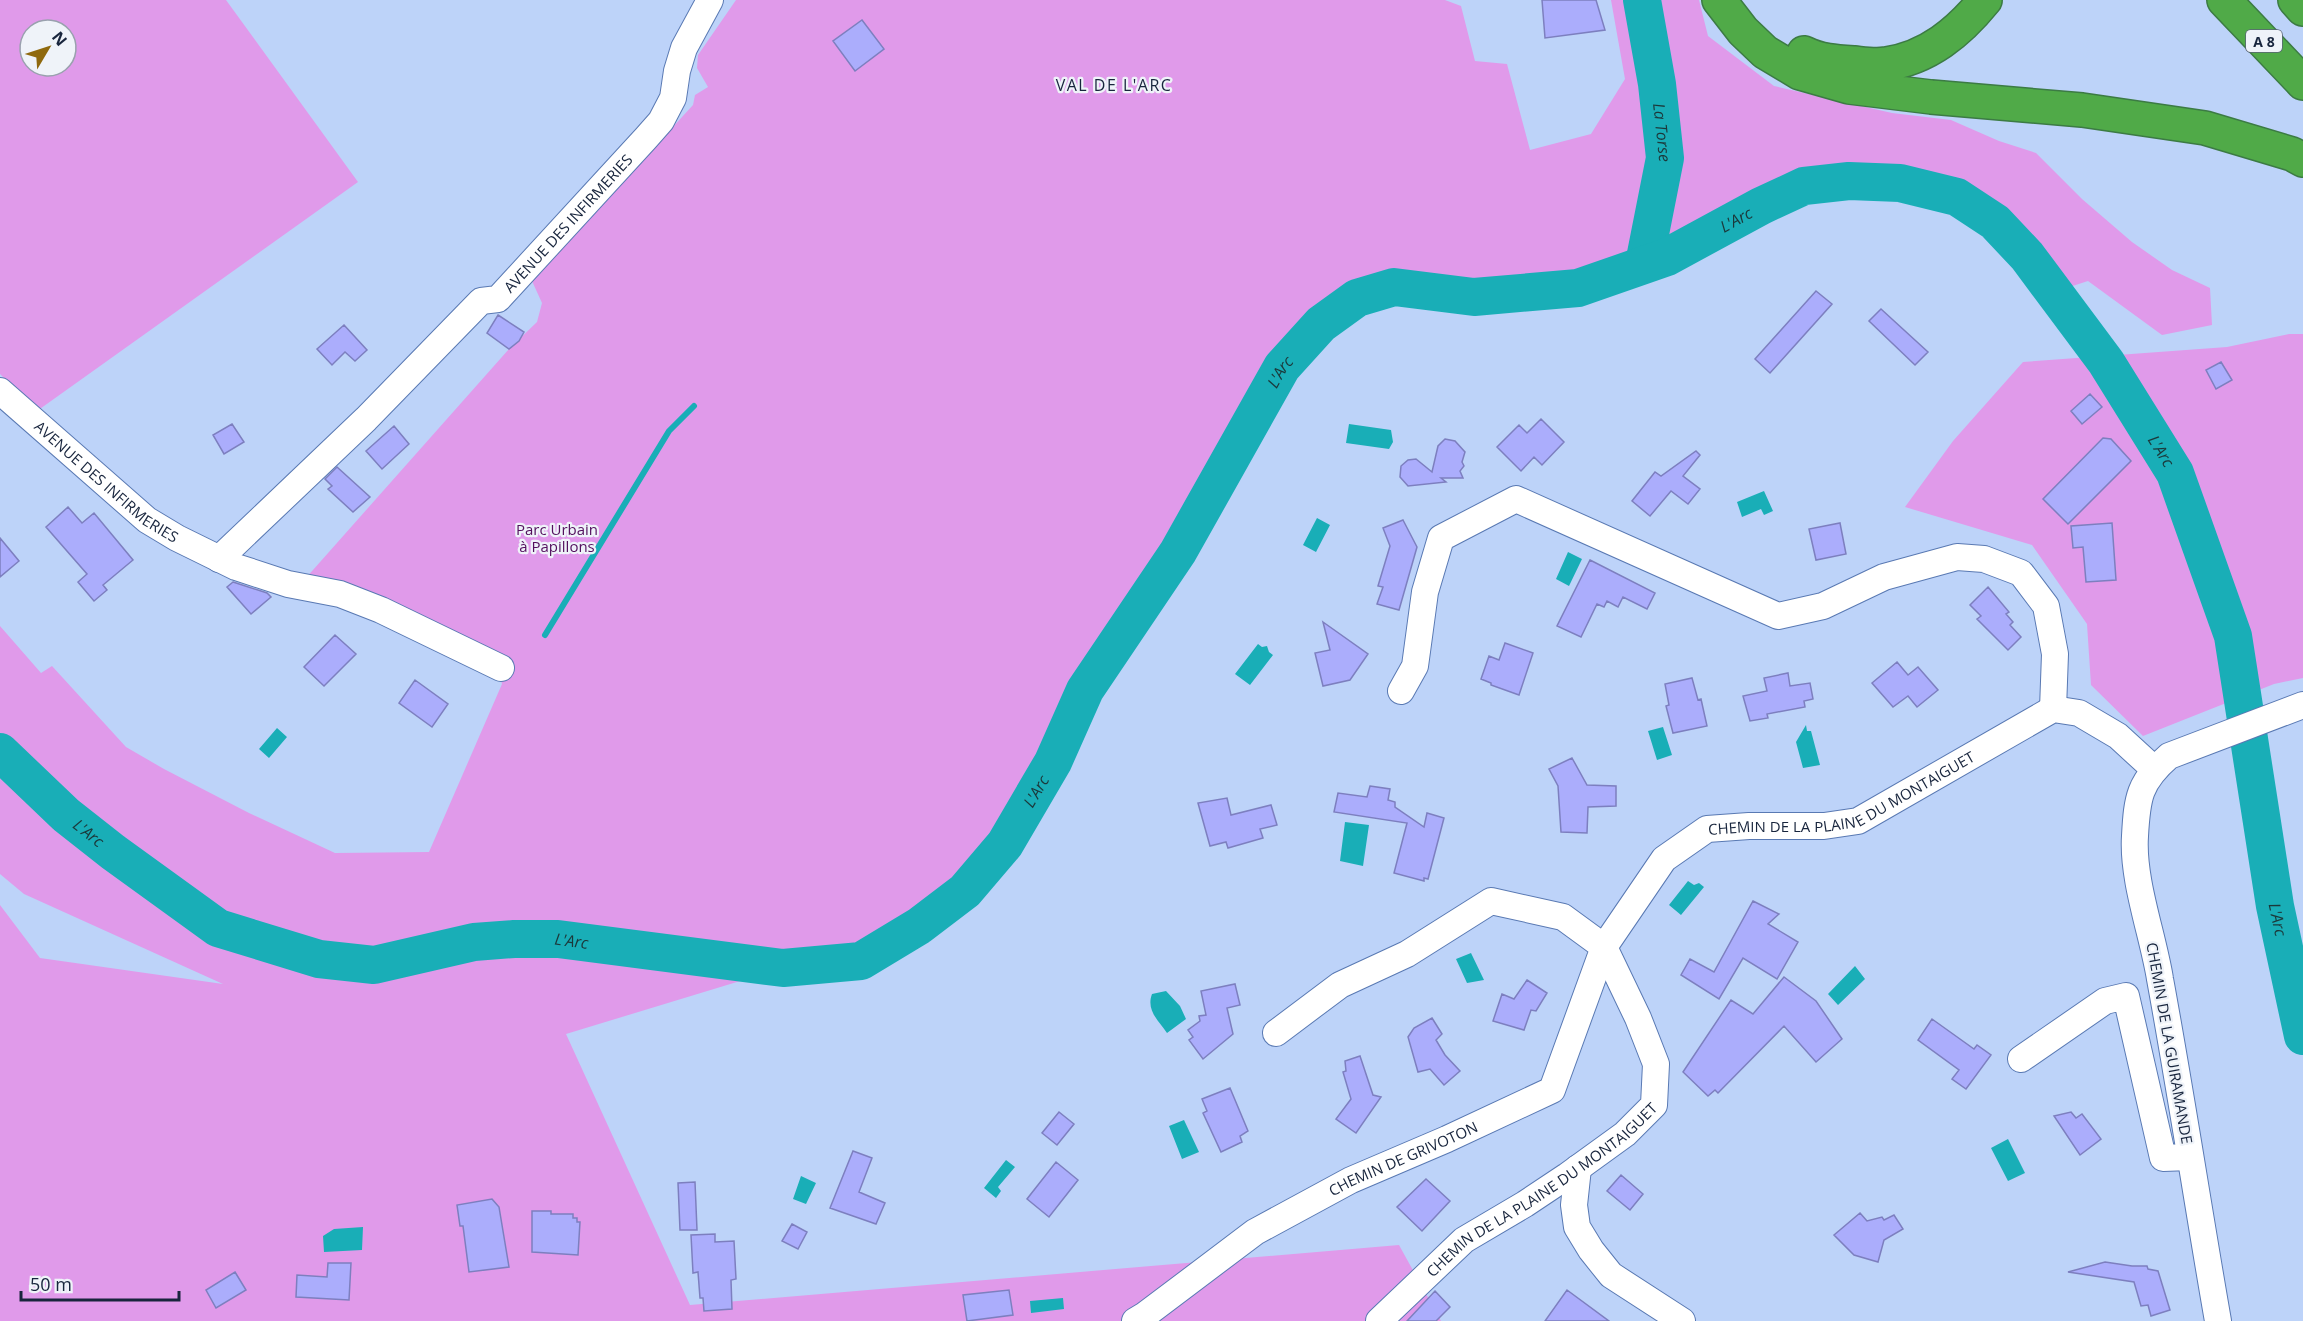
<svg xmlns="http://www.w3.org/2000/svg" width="2303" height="1321" font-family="'Open Sans',sans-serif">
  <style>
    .green { fill: #e09aea; fill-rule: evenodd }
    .water { fill: #19aeb7 }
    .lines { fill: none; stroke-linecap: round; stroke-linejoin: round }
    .stream { stroke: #19aeb7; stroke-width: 6 }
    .river { stroke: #19aeb7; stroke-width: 38 }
    .building { fill: #abadfc; stroke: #7d7fbf; stroke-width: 1.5 }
    .minor-casing { stroke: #5979b3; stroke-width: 28 }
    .highway-casing { stroke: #3c7b44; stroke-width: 36 }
    .minor { stroke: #fff; stroke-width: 26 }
    .highway { stroke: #50aa48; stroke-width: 33 }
    .labels { text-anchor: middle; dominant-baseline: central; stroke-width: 4.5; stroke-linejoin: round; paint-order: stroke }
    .shield { fill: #eff3f9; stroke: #586375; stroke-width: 1.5 }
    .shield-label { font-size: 14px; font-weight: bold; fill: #18253d }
    .street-label { font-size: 15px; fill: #18253d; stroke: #eff3f9 }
    .park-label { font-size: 15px; fill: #53105e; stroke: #eff3f9 }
    .neighbourhood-label { font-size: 16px; letter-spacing: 1.5px; fill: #18253d; stroke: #eff3f9 }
    .water-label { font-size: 16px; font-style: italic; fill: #1c383a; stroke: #eff3f9 }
  </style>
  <rect width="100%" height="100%" fill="#bdd3f9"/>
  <path class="green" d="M0,0H226L358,182L37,411L0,374ZM30,30H66V66H30Z
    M736,0H1445L1461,6L1475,61L1507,64L1530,150L1591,134L1625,79L1611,0H1699L1708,36L1774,86L1892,113L1951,120L1999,141L2036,153L2082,199L2132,242L2172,270L2210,288L2212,325L2162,335L2088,281L2054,292L2027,256L1995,222L1957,197L1900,183L1849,181L1804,186L1761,206L1667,257L1578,288L1474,297L1394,287L1357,298L1321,324L1282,367L1178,552L1085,690L1053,762L1019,823L1005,844L965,891L919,926L861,961L783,968L566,1034L690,1305L1399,1245L1441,1321H0V905L40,958L223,984L24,894L0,874V626L41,673L52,666L126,747L164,769L249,813L335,853L429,852L502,684L499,672L305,579L509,349L537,322L542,303L532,281L693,105L695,95L708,87L697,68L698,55Z
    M2289,334H2303V678L2274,684L2143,736L2091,685L2087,624L2032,545L1905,507L1953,441L2023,362L2227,347Z"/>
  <path class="water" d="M1349,424L1391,430L1393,442L1389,449L1346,443Z
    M1764,491L1773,511L1764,515L1761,509L1742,517L1737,502Z
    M1317,518L1330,525L1316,552L1303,545Z
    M1568,552L1582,559L1569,586L1556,579Z
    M1258,644L1262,647L1267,646L1269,652L1273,655L1250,685L1235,674Z
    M1806,725L1807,731H1811L1820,765L1803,768L1796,742Z
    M1663,727L1672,755L1657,760L1648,731Z
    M277,728L287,737L269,758L259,749Z
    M1345,822L1369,825L1363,866L1340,861Z
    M1688,881L1694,885L1699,883L1704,887L1681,915L1669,905Z
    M1471,953L1484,980L1467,983L1456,959Z
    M1855,966L1865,979L1838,1005L1828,994Z
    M1166,991L1180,1006L1186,1019L1167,1033C1158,1020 1146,1010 1152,994Z
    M1184,1120L1199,1152L1182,1159L1169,1126Z
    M2008,1139L2025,1173L2008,1181L1991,1148Z
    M1006,1160L1015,1167L998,1187L1001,1191L996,1198L984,1188Z
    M801,1176L816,1183L806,1204L793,1199Z
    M363,1227L362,1250L324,1252L323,1236L334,1229Z
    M1063,1298L1064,1309L1031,1313L1030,1301Z"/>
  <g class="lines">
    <path class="stream" d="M545,635L669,431L694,406"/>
    <g class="river">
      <path id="s1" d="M1642,0L1657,84L1665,158L1644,264"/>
      <path id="s2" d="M0,752L66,815L113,852L218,928L319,959L374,965L474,942L514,939H558L783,968L861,961L919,926L965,891L1005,844L1053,762L1085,690L1178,552L1282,367L1321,324L1357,298L1394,287L1474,297L1578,288L1667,257L1761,206L1804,186L1849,181L1900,183L1957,197L1995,222L2027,256L2106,362L2175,473L2233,636L2275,906L2303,1036"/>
    </g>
  </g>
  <path class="building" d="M1542,0H1596L1605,30L1545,38Z
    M862,20L884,49L855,71L833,41Z
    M1816,291L1832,304L1770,373L1755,359Z
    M1881,309L1928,352L1915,365L1869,321Z
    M498,315L524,332L519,341L509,349L487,333Z
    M344,325L367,350L355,361L345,352L332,365L317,349Z
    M2221,362L2232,380L2216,389L2206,370Z
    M2090,394L2102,407L2082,424L2071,411Z
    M1541,419L1564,442L1542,465L1534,457L1521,471L1497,447L1519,425L1527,433Z
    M232,424L244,442L224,454L213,435Z
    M394,426L409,444L382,469L366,451Z
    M2103,438L2111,439L2131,461L2068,524L2043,499Z
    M1445,439L1455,441L1465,452L1462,462L1464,466L1460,471L1463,478H1441L1446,482L1408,486L1400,477L1401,466L1408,460L1416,459L1432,472L1438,446Z
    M1696,451L1700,455L1683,476L1700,489L1688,504L1671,491L1650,516L1632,501L1655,472L1661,476Z
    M337,467L370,497L353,512L328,489L332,486L325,479Z
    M68,507L82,523L94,513L133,560L103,585L107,590L94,601L78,582L87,574L46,527Z
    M1403,520L1417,547L1399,610L1377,604L1383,587L1378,586L1390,546L1383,528Z
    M1840,523L1846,554L1816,560L1809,529Z
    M2112,523L2116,580L2086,582L2083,547L2073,548L2071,526Z
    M0,538L19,561L0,577Z
    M1590,560L1655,593L1647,609L1623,597L1618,607L1607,601L1604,607L1597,604L1581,637L1557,626Z
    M233,582L267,593L271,597L251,614L227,587Z
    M1988,587L2009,612L2006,614L2013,622L2010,625L2021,637L2008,650L1977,619L1981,616L1970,605Z
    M1323,622L1368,654L1350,680L1323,686L1315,653L1330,650Z
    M335,635L356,654L324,686L304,667Z
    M1505,643L1533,653L1519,695L1491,685V683L1481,679L1489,656L1499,660Z
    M1897,662L1908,675L1918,667L1938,690L1917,707L1908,696L1893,707L1872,683Z
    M1788,673L1790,686L1810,683L1813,699L1804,701L1805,707L1767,714L1768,718L1750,721L1743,696L1767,691L1764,678Z
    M1692,678L1698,700L1701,699L1707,726L1673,733L1666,706L1669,705L1665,684Z
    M415,680L448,704L432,727L399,703Z
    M1572,758L1587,785L1616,786V806L1588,807L1587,833L1561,832L1558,786L1549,769Z
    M1370,786L1390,789L1388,800L1395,802V807L1424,827L1427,813L1444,818L1428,879L1424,878V881L1394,873L1407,823L1334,812L1338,793L1367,797Z
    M1227,798L1231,815L1271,805L1277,825L1260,829L1263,838L1228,848L1226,842L1210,846L1198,803Z
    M1753,901L1779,914L1768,924L1798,942L1777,979L1743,958L1719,999L1681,975L1690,959L1714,972Z
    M1784,977L1816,1001L1842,1039L1816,1062L1784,1026L1718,1093L1715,1090L1708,1096L1683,1072L1731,1000L1753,1014Z
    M1527,980L1547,993L1536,1011L1531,1010L1524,1030L1493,1021L1502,994L1514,999Z
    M1235,984L1240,1005L1227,1008L1233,1034L1203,1059L1189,1040L1193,1037L1188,1030L1200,1021L1199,1016L1206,1015L1201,991Z
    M1432,1018L1442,1034L1436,1040L1445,1055L1460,1071L1444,1085L1430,1069L1418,1072L1408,1037L1414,1028Z
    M1932,1019L1974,1049L1977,1045L1991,1055L1966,1089L1952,1079L1959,1070L1918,1040Z
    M1360,1056L1373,1095L1381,1097L1356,1133L1336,1119L1351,1099L1343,1072L1346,1071L1345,1061Z
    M1230,1088L1248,1131L1240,1136L1242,1142L1221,1152L1203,1113L1207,1111L1202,1099Z
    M1059,1112L1074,1124L1057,1145L1042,1133Z
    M2071,1112L2076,1118L2082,1114L2101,1139L2080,1155L2054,1116Z
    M853,1151L872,1158L859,1192L885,1203L876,1224L830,1208Z
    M1056,1162L1078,1180L1049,1217L1027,1199Z
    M1621,1175L1643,1194L1630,1210L1607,1191Z
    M1426,1179L1450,1201L1422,1231L1397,1207Z
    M695,1182L697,1230H680L678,1183Z
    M492,1199L499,1207L509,1267L469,1272L463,1226H460L457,1205Z
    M532,1211H551V1214H573V1218H577V1222H580L578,1255L532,1252Z
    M1860,1213L1867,1221L1882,1217L1884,1220L1894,1215L1903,1229L1884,1240L1878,1262L1854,1255L1834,1235Z
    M792,1224L807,1232L798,1249L782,1241Z
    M715,1234V1242L734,1241L736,1279L731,1280L732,1309L704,1311L703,1298H700L698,1272L693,1273L691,1235Z
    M2105,1262L2132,1266H2147L2148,1269L2158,1271L2170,1310L2151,1316L2148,1305L2141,1306L2134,1282L2068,1272Z
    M328,1263H351L349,1300L296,1297L297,1275L327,1277Z
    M235,1272L246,1290L216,1308L206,1290Z
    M1009,1290L1013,1315L967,1321L963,1295Z
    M1567,1290L1609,1321H1545Z
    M1435,1291L1450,1307L1436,1321H1407Z"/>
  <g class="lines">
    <defs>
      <g id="minor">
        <path id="s3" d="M0,391L147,520L177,538L236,567L288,584L340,594L381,610L501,668"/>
        <path id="s4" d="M219,559L366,419L481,301L498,299L646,138L661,121L673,98L677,71L684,48L710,0"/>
        <path d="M1401,691L1415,666L1425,592L1441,538L1516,499L1778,616L1823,606L1884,577L1957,557L1984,559L2021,573L2046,606L2055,654L2053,709"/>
        <path d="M2021,1059L2105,1001L2126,996L2163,1158L2190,1157"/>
        <path d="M1578,1168L1574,1205L1577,1227L1591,1250L1611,1275L1682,1321"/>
        <path id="s5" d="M1135,1321L1145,1315L1255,1232L1351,1180L1447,1139L1552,1090L1604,947L1563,917L1491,901L1407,954L1340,985L1276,1033"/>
        <path id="s6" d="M1379,1321L1464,1240L1525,1204L1567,1176L1625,1134L1654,1105L1656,1064L1638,1018L1604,947L1664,859L1707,829L1749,826H1824L1858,821L2053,709L2079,713L2118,736L2154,769"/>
        <path d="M2218,1321C2198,1207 2181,1093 2160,979C2153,935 2132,880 2135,836C2137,798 2139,782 2169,756L2303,705"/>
      </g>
      <path id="highway" d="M1719,0L1743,31L1765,52L1800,73L1849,87L1931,97L2082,110L2205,128L2292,154L2303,160
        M2224,0L2303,83
        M2295,0L2303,9
        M1804,53C1819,61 1837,62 1854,63C1864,64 1876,66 1886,64C1928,58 1959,32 1985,0"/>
    </defs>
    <use href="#minor" class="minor-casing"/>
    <use href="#highway" class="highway-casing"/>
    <use href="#minor" class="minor"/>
    <use href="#highway" class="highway"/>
  </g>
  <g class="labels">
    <rect class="shield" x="2246" y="30" width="36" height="22" rx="4.5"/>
    <g class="shield-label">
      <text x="2264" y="41">A 8</text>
    </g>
    <g class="street-label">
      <text stroke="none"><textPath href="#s4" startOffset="488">AVENUE DES INFIRMERIES</textPath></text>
      <text stroke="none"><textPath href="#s3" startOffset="140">AVENUE DES INFIRMERIES</textPath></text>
      <text stroke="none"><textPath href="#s6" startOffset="822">CHEMIN DE LA PLAINE DU MONTAIGUET</textPath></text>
      <text transform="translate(2170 1043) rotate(80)">CHEMIN DE LA GUIRAMANDE</text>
      <text stroke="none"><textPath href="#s5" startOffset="315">CHEMIN DE GRIVOTON</textPath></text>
      <text stroke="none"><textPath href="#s6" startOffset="210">CHEMIN DE LA PLAINE DU MONTAIGUET</textPath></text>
    </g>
    <g class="park-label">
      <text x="557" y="529">Parc Urbain<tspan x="557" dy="17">à Papillons</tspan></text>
    </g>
    <g class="neighbourhood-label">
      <text x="1114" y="85">VAL DE L'ARC</text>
    </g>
    <g class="water-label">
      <text stroke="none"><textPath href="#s1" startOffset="134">La Torse</textPath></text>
      <text stroke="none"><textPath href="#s2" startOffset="2172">L'Arc</textPath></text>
      <text stroke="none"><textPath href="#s2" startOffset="1668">L'Arc</textPath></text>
      <text stroke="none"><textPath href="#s2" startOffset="2732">L'Arc</textPath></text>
      <text stroke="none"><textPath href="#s2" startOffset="1182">L'Arc</textPath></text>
      <text stroke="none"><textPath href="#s2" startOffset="120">L'Arc</textPath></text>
      <text stroke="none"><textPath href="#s2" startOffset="3218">L'Arc</textPath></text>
      <text stroke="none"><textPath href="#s2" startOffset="642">L'Arc</textPath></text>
    </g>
  </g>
  <g transform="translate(48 48) rotate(51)"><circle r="28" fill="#eff3f9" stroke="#99a1ae" stroke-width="1.5"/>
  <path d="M0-4.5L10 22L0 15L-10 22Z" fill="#8f690e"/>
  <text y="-9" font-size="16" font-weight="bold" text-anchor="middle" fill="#18253d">N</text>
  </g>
  <path d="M21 1291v9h158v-9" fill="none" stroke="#18253d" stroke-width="3"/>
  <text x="30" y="1291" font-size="18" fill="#18253d" stroke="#eff3f9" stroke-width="4.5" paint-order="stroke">50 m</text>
</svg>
